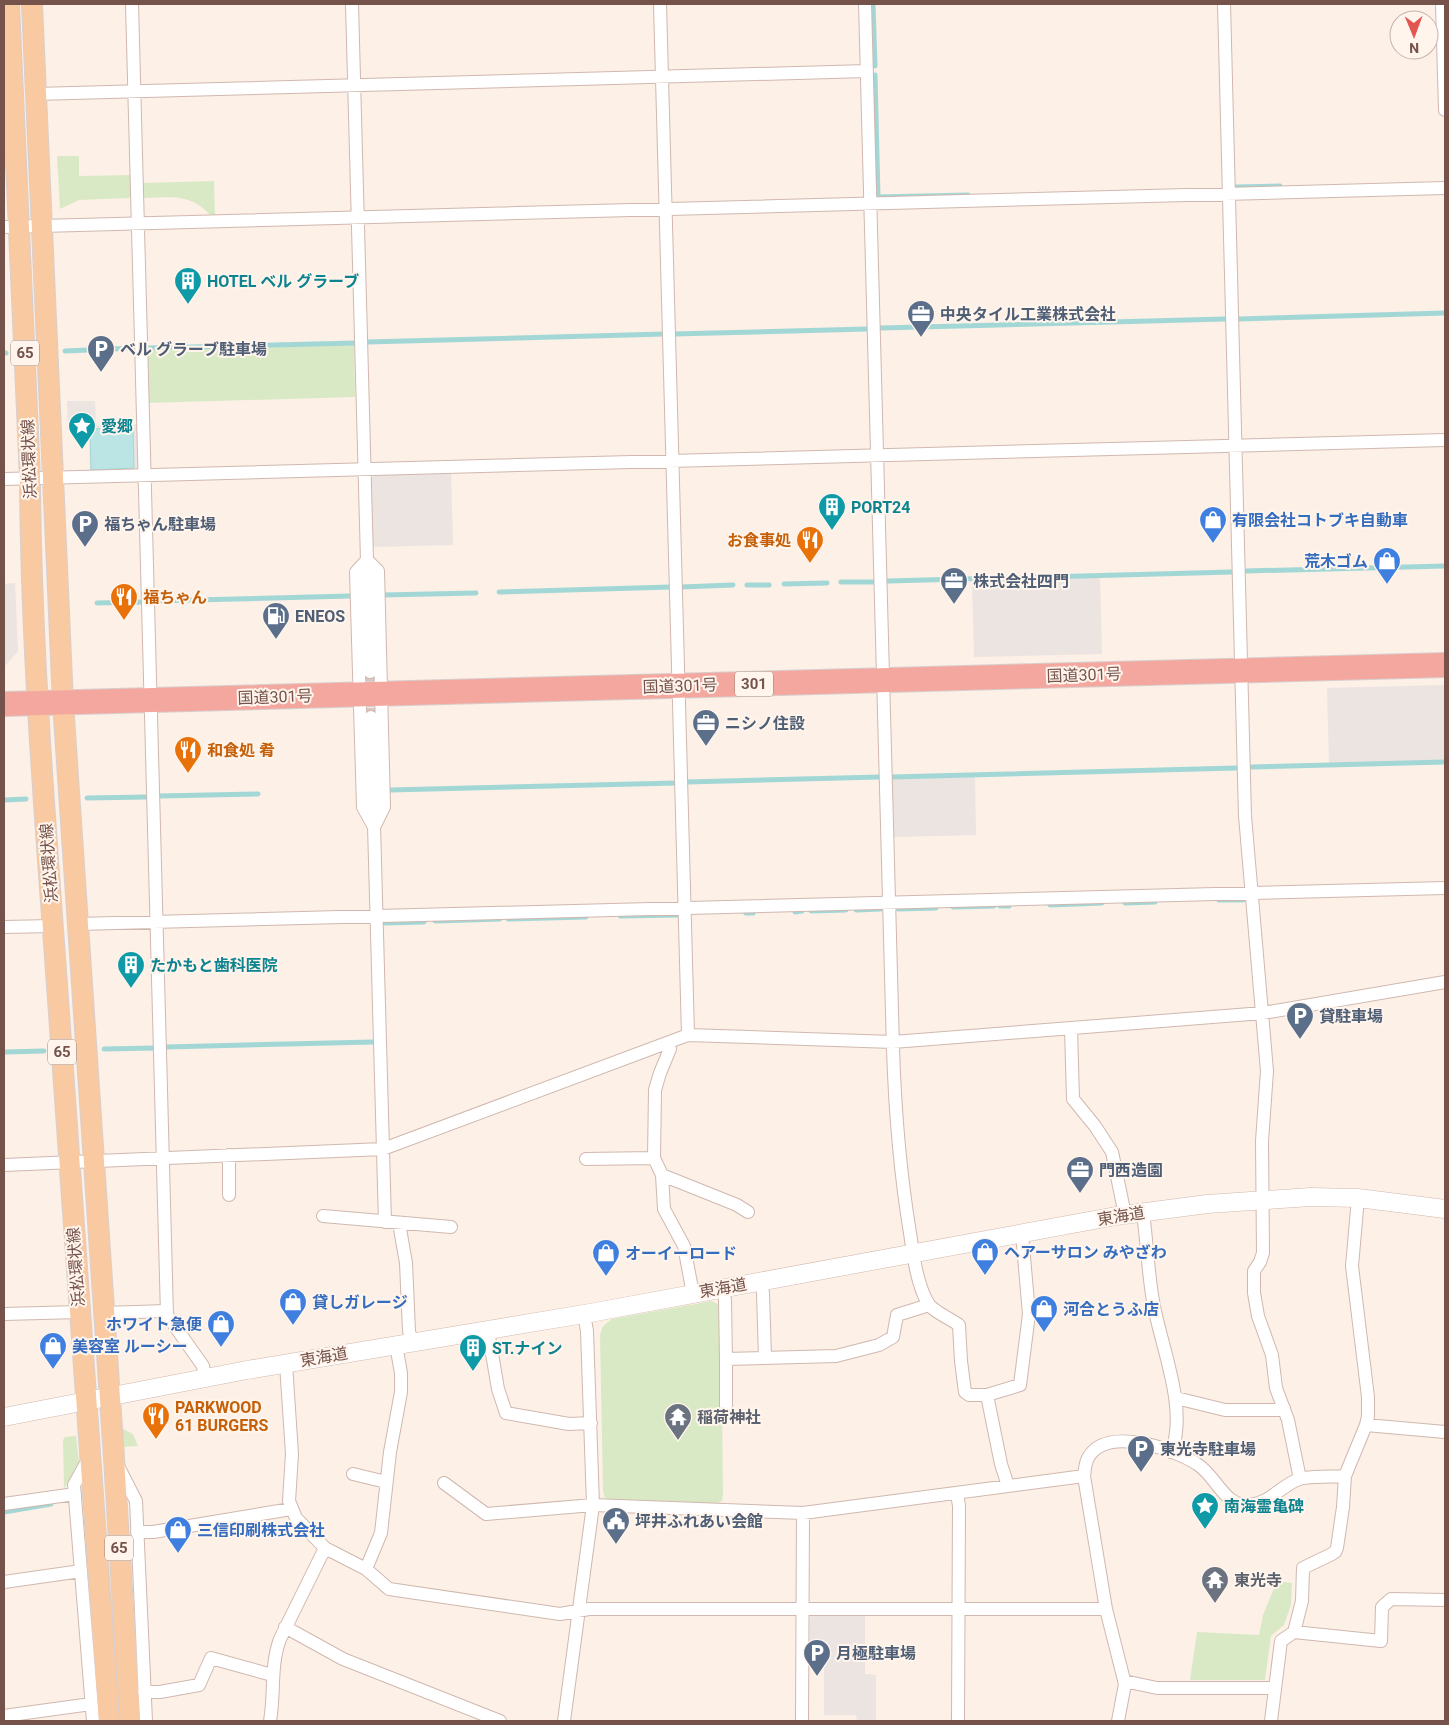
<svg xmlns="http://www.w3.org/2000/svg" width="1449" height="1725" font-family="Roboto,'Noto Sans JP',sans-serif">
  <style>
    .industrial { fill: #ece4e0 }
    .green { fill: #dae9c5 }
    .water { fill: #bbe5e4; stroke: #a2d7d6 }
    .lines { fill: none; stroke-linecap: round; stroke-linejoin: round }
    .stream { stroke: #a2d7d6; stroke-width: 5 }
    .street-tunnel { stroke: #dac9c0; stroke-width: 12; stroke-dasharray: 12 6; stroke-linecap: butt }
    .street-casing { stroke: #d0b8af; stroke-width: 14 }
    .secondary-casing { stroke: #d2b7ad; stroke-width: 19 }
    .primary-casing { stroke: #d8cfcd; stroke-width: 22 }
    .highway-casing { stroke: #d8cfcd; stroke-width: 26 }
    .street { stroke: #fff; stroke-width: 12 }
    .secondary { stroke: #fff; stroke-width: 18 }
    .primary { stroke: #f9c9a1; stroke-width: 20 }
    .highway { stroke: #f4a79f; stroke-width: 24 }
    .labels { text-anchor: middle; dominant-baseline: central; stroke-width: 4; stroke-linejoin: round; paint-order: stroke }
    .shield { fill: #fff5ed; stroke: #9e847c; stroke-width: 1 }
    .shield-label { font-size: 15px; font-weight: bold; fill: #75534b }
    .culture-label { font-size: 16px; font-weight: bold; fill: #0d838f; stroke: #fff5ed; text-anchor: start }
    .service-label { font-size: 16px; font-weight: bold; fill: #4e5e75; stroke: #fff5ed; text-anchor: start }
    .street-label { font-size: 16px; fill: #75534b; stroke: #fff5ed }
    .shop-label { font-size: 16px; font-weight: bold; fill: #366cbe; stroke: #fff5ed; text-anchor: start }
    .food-label { font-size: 16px; font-weight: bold; fill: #c56008; stroke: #fff5ed; text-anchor: start }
    .worship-label { font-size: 16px; font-weight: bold; fill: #5b616d; stroke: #fff5ed; text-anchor: start }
  </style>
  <rect width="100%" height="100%" fill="#fcf0e7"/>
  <path class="industrial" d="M67,401H95L96,425L138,424L140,467L136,471L90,472L89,426H68Z
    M451,472L453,545L373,547L370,474Z
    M1100,577L1102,654L974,657L972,580Z
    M15,583L18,651L4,667V584Z
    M1445,685V760L1329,764L1327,688Z
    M975,776L976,835L894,837L892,778Z
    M814,1613H865V1674L876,1675V1721H857L856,1715H824V1640H810V1618Z"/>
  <path class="green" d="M57,156H79V176L132,175V195L129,198L79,200L60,209Z
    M214,181L215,216H211C191,194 174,197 145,198L142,194L141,183Z
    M354,344L355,397L147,403L146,349Z
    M712,1301L720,1305L721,1309L723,1495L722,1501L712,1505L614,1501L605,1498L603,1491L600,1335L603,1326L612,1319Z
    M121,1428L133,1434L138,1446L122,1447Z
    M76,1436L79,1462L64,1489L63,1440L65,1437Z
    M1277,1581L1292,1583L1291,1605L1284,1625L1271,1636L1265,1680H1190L1197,1632L1259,1635L1263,1615Z"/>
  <path class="water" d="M133,428L134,468L91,470L90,429Z"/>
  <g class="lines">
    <path class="stream" d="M873,4L875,66
      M875,75L878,197L968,195
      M1236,187L1280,186
      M1239,319L1445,313
      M881,328L1225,319
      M674,334L867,329
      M367,342L665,334
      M147,348L356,343
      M65,351L135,348
      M4,353H6
      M1246,571L1445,566
      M888,581L1232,572
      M841,582H874
      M784,584L827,583
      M747,585H769
      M681,587L733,585
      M499,592L671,587
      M383,595L476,593
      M154,601L350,596
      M97,603L142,602
      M1252,767L1445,762
      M892,777L1236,768
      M686,782L880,777
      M390,790L677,783
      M159,796L258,794
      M87,798L147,797
      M4,800L26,799
      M1219,900H1243
      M1125,903L1155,902
      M1050,905L1102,903
      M1000,906H1009
      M953,907L994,906
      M898,909L936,908
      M856,910L881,909
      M811,911L846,910
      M795,912L802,911
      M746,913H753
      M620,916L680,915
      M508,919L586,917
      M435,921L500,919
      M385,923L424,922
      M165,1047L373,1042
      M104,1049L155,1048
      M4,1052L44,1051
      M4,1512L51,1504"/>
    <path class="street-tunnel" d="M370,672L371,717"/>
    <defs>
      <path id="street" d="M132,4L167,1315L203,1366L205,1378
        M352,4L370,672
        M660,4L688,1035
        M865,4L893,1049C895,1111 900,1172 910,1233C913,1254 917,1285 928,1303C932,1311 951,1319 959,1325L961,1361L965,1392L969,1395H987L1001,1464L1008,1486
        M1224,4L1245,816L1267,1071L1262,1141L1263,1253L1260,1262L1254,1271V1293L1258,1316L1272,1355L1276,1388L1288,1420L1300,1479
        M1442,4L1445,110
        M36,94L867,71
        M4,227L1445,188
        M4,479L1445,440
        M367,560L378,571L384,807L374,827L363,807L356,572Z
        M371,717L385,1222
        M78,924L1445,888
        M4,927L53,926
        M1071,1028L1073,1099L1095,1126L1112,1152L1125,1215
        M668,1043L670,1049L660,1073L655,1090L654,1158L662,1175L664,1209L684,1246L693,1294
        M586,1159L654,1158
        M4,1165L383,1149L688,1035L893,1042L1263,1013L1445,982
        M662,1175L737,1205L748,1212
        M229,1195V1155
        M1143,1213C1147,1242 1148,1272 1153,1301C1160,1344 1189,1410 1171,1452
        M323,1216L451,1227
        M399,1223L406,1263L409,1331L412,1343
        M761,1281L763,1293L765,1358
        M723,1288L725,1300L726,1359L836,1356L879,1345L893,1337L897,1315L929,1305
        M104,1313L167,1311
        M4,1314L79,1312
        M488,1330L498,1389L506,1413L569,1424L591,1423
        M726,1359V1406
        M286,1364L292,1454L289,1501L296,1518L325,1548L366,1569L389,1589L560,1614L589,1609H1106
        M987,1395L1020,1385L1029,1314L1022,1234
        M1176,1398L1225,1410H1281L1284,1408
        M1366,1425L1445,1432
        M89,1458L74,1485L93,1721
        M118,1466L136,1501L146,1721
        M353,1474L386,1482
        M444,1483L486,1514L593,1505L803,1513L1084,1476
        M957,1493L959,1506L958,1721
        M4,1504L75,1494
        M137,1532H153L291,1509
        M366,1569L381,1533L390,1452L401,1392V1373L396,1345
        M4,1582L81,1571
        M285,1627L343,1659L500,1721
        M1294,1632L1302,1601L1303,1568L1332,1554L1335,1552L1337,1548L1343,1507L1345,1476L1366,1425L1368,1416V1397L1352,1266L1358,1198
        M1124,1681L1157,1688H1275
        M144,1692H160L199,1685L211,1658L272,1675
        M4,1716L91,1704
        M270,1721C275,1693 270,1666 280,1639L325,1548
        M564,1721L593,1505L587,1331L584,1314
        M802,1721L803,1513
        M1118,1721L1125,1684L1106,1609L1084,1476C1085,1470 1085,1463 1088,1458C1106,1425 1174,1449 1197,1464C1215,1475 1223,1503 1245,1505C1268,1506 1280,1486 1299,1479C1309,1476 1334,1477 1345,1476
        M1271,1721L1281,1641L1294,1632L1381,1641L1382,1607L1391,1599L1445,1600"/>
      <path id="secondary" d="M4,1417L247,1370L590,1313L1116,1216L1207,1204L1311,1197L1358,1198L1445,1209"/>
      <path id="primary" d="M9,4L30,478C31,647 45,816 57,985C74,1230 92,1476 109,1721
        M32,4L63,703L114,1458L130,1721"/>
      <path id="highway" d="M4,704L1445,665"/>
    </defs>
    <use href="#street" class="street-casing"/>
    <use href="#secondary" class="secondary-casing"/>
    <use href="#primary" class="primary-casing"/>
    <use href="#highway" class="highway-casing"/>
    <use href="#street" class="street"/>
    <use href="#secondary" class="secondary"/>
    <use href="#primary" class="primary"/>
    <use href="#highway" class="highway"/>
  </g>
  <defs>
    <symbol id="building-pin" viewBox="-11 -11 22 30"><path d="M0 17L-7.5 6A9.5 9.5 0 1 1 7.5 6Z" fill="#0f9aa8" stroke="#fff5ed"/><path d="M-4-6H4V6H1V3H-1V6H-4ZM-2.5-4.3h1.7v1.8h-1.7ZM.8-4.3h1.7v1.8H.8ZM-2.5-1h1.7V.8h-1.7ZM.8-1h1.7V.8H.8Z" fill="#fff"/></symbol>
    <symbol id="office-pin" viewBox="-11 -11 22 30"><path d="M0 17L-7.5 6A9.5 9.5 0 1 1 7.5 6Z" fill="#5c6f8a" stroke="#fff5ed"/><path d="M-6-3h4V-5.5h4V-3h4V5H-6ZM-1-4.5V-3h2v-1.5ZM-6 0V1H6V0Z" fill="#fff"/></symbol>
    <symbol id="parking-pin" viewBox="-11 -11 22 30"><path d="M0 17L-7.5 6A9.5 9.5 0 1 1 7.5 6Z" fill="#5c6f8a" stroke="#fff5ed"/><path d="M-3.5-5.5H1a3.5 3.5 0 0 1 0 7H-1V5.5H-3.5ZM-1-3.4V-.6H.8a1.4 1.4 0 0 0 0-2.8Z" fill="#fff"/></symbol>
    <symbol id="sight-pin" viewBox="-11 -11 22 30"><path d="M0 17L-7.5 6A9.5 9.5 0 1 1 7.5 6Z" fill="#0f9aa8" stroke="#fff5ed"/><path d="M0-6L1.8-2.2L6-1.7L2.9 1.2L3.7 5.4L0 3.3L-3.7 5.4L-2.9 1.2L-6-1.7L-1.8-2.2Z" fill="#fff"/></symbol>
    <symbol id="shop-pin" viewBox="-11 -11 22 30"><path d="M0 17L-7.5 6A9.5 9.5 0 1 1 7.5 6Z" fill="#3f7fe0" stroke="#fff5ed"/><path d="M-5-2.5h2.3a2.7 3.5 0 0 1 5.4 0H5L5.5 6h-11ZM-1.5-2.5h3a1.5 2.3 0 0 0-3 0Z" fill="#fff"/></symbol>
    <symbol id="restaurant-pin" viewBox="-11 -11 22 30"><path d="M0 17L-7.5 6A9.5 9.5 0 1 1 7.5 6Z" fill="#e8710a" stroke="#fff5ed"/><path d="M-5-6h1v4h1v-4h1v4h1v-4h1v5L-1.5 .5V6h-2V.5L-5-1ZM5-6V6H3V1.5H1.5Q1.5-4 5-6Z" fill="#fff"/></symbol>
    <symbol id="fuel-pin" viewBox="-11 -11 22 30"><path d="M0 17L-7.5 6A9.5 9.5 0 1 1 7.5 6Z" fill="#5c6f8a" stroke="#fff5ed"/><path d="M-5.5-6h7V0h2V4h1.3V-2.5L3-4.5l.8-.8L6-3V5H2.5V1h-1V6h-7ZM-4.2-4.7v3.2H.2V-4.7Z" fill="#fff"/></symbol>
    <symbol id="temple-pin" viewBox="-11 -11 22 30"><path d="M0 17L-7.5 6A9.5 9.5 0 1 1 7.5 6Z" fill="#6b7280" stroke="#fff5ed"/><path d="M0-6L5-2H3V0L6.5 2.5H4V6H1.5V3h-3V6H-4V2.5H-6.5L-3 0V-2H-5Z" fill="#fff"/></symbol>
    <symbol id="civic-pin" viewBox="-11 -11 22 30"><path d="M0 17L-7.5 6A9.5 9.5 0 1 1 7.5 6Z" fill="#5c6f8a" stroke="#fff5ed"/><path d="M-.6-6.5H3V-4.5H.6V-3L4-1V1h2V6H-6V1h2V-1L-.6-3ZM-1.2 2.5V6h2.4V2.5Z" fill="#fff"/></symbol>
  </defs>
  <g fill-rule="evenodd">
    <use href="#building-pin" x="172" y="265" width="32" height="43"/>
    <use href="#office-pin" x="905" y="298" width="32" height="43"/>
    <use href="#parking-pin" x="85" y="333" width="32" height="43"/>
    <use href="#sight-pin" x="66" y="410" width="32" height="43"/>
    <use href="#building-pin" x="816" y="491" width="32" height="43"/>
    <use href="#shop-pin" x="1197" y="504" width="32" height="43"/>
    <use href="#parking-pin" x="69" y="508" width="32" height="43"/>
    <use href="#restaurant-pin" x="794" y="524" width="32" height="43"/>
    <use href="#shop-pin" x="1371" y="545" width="32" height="43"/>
    <use href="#office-pin" x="938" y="565" width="32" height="43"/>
    <use href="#restaurant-pin" x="108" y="581" width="32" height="43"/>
    <use href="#fuel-pin" x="260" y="600" width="32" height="43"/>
    <use href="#office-pin" x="690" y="707" width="32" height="43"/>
    <use href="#restaurant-pin" x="172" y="734" width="32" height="43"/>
    <use href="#building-pin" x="115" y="949" width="32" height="43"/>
    <use href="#parking-pin" x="1284" y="1000" width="32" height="43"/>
    <use href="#office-pin" x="1064" y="1154" width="32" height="43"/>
    <use href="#shop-pin" x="969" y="1236" width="32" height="43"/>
    <use href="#shop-pin" x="590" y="1237" width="32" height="43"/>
    <use href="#shop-pin" x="277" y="1286" width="32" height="43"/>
    <use href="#shop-pin" x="1028" y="1293" width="32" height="43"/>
    <use href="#shop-pin" x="205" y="1308" width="32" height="43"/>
    <use href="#shop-pin" x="37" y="1330" width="32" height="43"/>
    <use href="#building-pin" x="457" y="1332" width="32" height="43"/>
    <use href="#restaurant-pin" x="140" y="1400" width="32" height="43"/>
    <use href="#temple-pin" x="662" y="1401" width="32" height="43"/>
    <use href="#parking-pin" x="1125" y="1433" width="32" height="43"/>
    <use href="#sight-pin" x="1189" y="1490" width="32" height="43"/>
    <use href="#civic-pin" x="600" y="1505" width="32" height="43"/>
    <use href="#shop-pin" x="162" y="1514" width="32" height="43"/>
    <use href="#temple-pin" x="1199" y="1564" width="32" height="43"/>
    <use href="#parking-pin" x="801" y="1637" width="32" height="43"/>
  </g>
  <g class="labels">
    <g class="shield">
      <rect x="11" y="340.5" width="28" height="25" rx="4"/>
      <rect x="735" y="671.5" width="38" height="25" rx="4"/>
      <rect x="48" y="1039.5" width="28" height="25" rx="4"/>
      <rect x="105" y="1535.5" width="28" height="25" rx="4"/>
    </g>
    <g class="shield-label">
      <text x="25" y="353">65</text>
      <text x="754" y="684">301</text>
      <text x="62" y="1052">65</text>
      <text x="119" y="1548">65</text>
    </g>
    <g class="culture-label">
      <text x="207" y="281">HOTEL ベル グラーブ</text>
      <text x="101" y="426">愛郷</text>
      <text x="851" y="507">PORT24</text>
      <text x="150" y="965">たかもと歯科医院</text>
      <text x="492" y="1348">ST.ナイン</text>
      <text x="1224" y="1506">南海霊亀碑</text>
    </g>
    <g class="service-label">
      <text x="940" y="314">中央タイル工業株式会社</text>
      <text x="120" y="349">ベル グラーブ駐車場</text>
      <text x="104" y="524">福ちゃん駐車場</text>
      <text x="973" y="581">株式会社四門</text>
      <text x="295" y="616">ENEOS</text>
      <text x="725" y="723">ニシノ住設</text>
      <text x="1319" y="1016">貸駐車場</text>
      <text x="1099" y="1170">門西造園</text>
      <text x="1160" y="1449">東光寺駐車場</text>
      <text x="635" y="1521">坪井ふれあい会館</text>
      <text x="836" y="1653">月極駐車場</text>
    </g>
    <g class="street-label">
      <text transform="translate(29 459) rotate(-92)">浜松環状線</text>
      <text transform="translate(1084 675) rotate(-2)">国道301号</text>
      <text transform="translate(680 686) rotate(-2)">国道301号</text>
      <text transform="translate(275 697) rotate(-2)">国道301号</text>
      <text transform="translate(49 863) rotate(-94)">浜松環状線</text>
      <text transform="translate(1121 1216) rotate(-9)">東海道</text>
      <text transform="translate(76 1267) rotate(-94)">浜松環状線</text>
      <text transform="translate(723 1288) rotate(-10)">東海道</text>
      <text transform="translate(324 1357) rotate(-10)">東海道</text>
    </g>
    <g class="shop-label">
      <text x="1232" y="520">有限会社コトブキ自動車</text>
      <text x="1368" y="561" text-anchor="end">荒木ゴム</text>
      <text x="1004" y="1252">ヘアーサロン みやざわ</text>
      <text x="625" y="1253">オーイーロード</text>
      <text x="312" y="1302">貸しガレージ</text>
      <text x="1063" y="1309">河合とうふ店</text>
      <text x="202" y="1324" text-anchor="end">ホワイト急便</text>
      <text x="72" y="1346">美容室 ルーシー</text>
      <text x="197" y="1530">三信印刷株式会社</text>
    </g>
    <g class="food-label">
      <text x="791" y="540" text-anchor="end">お食事処</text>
      <text x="143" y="597">福ちゃん</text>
      <text x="207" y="750">和食処 肴</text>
      <text x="175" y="1407">PARKWOOD<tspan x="175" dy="18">61 BURGERS</tspan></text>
    </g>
    <g class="worship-label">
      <text x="697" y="1417">稲荷神社</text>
      <text x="1234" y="1580">東光寺</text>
    </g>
  </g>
  <rect width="1449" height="1725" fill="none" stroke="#75534b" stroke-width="10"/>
  <g transform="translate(1414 35) rotate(179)"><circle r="24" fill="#fff5ed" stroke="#c8b4ac"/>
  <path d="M0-4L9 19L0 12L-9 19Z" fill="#e3564f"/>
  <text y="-8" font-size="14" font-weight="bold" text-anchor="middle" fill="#75534b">N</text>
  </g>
</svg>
